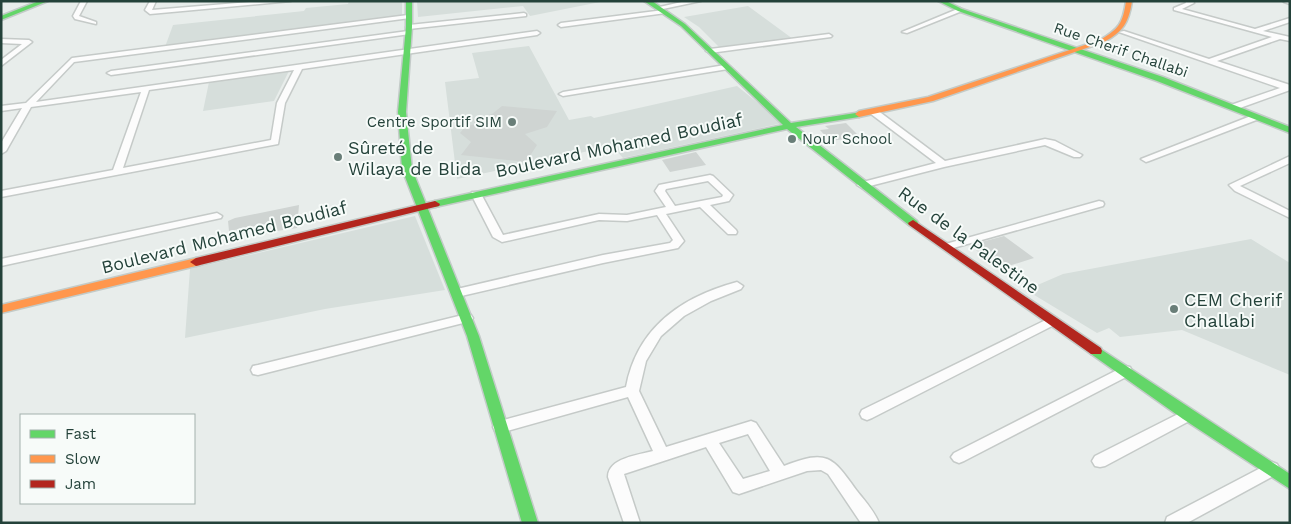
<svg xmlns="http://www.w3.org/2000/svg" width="1291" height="524" font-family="'Work Sans',sans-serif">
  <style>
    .built { fill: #d6dedb }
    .building { fill: #cfd4d2 }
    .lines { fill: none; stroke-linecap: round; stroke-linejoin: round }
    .street-casing { stroke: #c5cac8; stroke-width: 3 }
    .fast-casing { stroke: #c3cbc8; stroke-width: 3 }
    .slow-casing { stroke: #c3cbc8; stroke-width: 3 }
    .jam-casing { stroke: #c3cbc8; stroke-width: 3 }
    .street { fill: #fcfcfc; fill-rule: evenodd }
    .fast { fill: #63d668; fill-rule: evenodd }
    .slow { fill: #ff974d; fill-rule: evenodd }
    .jam { fill: #b3261e; fill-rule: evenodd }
    .poi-dot { fill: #697e78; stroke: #f7fbf9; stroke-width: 2 }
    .labels { text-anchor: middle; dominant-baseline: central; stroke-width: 4; stroke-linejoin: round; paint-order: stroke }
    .far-street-label { font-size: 15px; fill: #24423a; stroke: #f7fbf9 }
    .far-poi-label { font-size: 15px; fill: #24423a; stroke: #f7fbf9; text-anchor: end }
    .street-label { font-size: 18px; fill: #24423a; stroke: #f7fbf9 }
    .poi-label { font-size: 18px; fill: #24423a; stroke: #f7fbf9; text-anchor: start }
  </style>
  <rect width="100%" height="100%" fill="#e8edeb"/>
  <path class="built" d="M349,1H402V16L165,47L173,25L304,11L306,8L348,4Z
    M417,1H605L530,16L523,6L418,17Z
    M748,6L793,39L720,48L699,27L684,17Z
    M529,46L569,120L591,116L594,118L737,86L783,123L623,158L612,146L457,179L445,82L479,78L472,53Z
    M289,71L274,101L203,111L209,82Z
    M415,216L445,290L325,309L185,338L190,269Z
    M1251,239L1290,263V375L1182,330L1120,337L1109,328L1097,333L1026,290L1063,274Z"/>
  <path class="building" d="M502,106L557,111L547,127L525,134L537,145L526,162L461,155L471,142L460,133L465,127L475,124L473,119L492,114Z
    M846,123L860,137L830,141L820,130L829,129L825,126Z
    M696,152L706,165L670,172L662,160Z
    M299,205L297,228L270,232L272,223L229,231L228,221L235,218Z
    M1004,236L1034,258L999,269L970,245Z"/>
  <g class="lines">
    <defs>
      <path id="street" d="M81,1H87L79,16L96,22V24L75,19L73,16Z
        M150,1H156L152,10L262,1H291L150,14L145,10Z
        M686,1H701L658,10L655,8Z
        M1185,1H1193L1194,3L1182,9L1255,29L1290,18V22L1263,31L1290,37V41L1280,39L1217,61L1290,85V90L1237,109H1231V105L1280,88L1119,32L1124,31L1209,59L1272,37L1174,10V8L1186,3Z
        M1283,1H1290V4L1284,2Z
        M960,8L963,10L962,11L907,33L902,32Z
        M664,10L667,12L666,13L561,27L558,25L561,23Z
        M524,13L526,14V16L409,29L406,27L409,25Z
        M408,15L411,17L410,18L74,62L36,102L537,31L540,33L537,35L302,69L285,103L278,144L1,197V191L113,170L141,92L31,107L6,151L1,154V143L22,108L1,111V106L26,103L72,58ZM294,70L277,103L271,140L123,168L149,90Z
        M408,31L411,33L410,34L111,75L107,73L111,71Z
        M829,34L832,36L831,37L710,53L706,51L710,49Z
        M1,39L29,40L32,42L1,66V60L22,44L1,43Z
        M725,65H728V69L563,96L559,94L563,92Z
        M871,110H877L945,161L1045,139L1055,141L1082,155L1080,157H1074L1045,145L944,167L862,188L857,185L859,183L936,163L871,114Z
        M1256,114L1260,117L1259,119L1149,161L1146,162L1141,159Z
        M1290,156V163L1240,186L1290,211V218L1235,191L1229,185Z
        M710,175L713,176L733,195L729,201L710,205L736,230L737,232L736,234H728L700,207L666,214L684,241L678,248L603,263L457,297L451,293L457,289L603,255L670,243L673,240L657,215L627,221L599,220L502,242L493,237L471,194L472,192H480L503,235L599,214L627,215L666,207L655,191L659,185ZM708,181L723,195L722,197L675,206L665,191L666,189Z
        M1099,201L1103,202L1104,204L1103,206L946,250L941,247L942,245Z
        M217,213L222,216L221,218L1,266V259Z
        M737,282L743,286L741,289L711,301L684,316L661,336L646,361L639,391L666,447L751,421L756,423L784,466C827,449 832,456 857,491C865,501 874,511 879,523H861L828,474L821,470L807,471L739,494L733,492L706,447L624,474L640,523H624L608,477C608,458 638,455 653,451L628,397L500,433L495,431L493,427L495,423L500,421L626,387C637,328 681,297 737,282ZM748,434L770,471L743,479L719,443Z
        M467,314L471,315L473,318L471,321L258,375L253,374L251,370L253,366L258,365Z
        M1052,317L1056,318L1058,321L1056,324L872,418L867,420L862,418L860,414L862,410Z
        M1125,366L1130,367L1132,371L1130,375L964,461L959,463L954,461L951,457L954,453Z
        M1188,409L1193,411L1195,415L1193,419L1105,466L1100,467L1095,466L1092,461L1095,456Z
        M1272,462L1277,464L1280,469L1277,474L1187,523H1165L1167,517Z"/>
      <path id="fast" d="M39,1H48L1,20V16Z
        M406,1H412V27L406,112L412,169L479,336L538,523H522L467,336L402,169L398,112L406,27Z
        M644,1H652L685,24L791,123L862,112L863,114L859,117L796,127L917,221L918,223L917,225H909L787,129L435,207L431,206L430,204L435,201L783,125L681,26Z
        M938,1H946L962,9L1163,77L1290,127V133L1157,81L958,11Z
        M1096,346L1290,474V489L1183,419L1091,354L1090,351L1091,348Z"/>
      <path id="slow" d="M1126,1H1132C1129,22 1123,32 1104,42L933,101L859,117L855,114L859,111L928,97L1100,40C1119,29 1123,23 1126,1Z
        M196,258L200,259L202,262L200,265L1,313V305Z"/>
      <path id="jam" d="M435,201L440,204L439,206L196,266L190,262L196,258Z
        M913,220L1101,348L1102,351L1101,354H1091L909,225L908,223Z"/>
    </defs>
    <use href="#street" class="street-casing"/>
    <use href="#fast" class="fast-casing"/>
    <use href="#slow" class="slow-casing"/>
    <use href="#jam" class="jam-casing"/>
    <use href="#street" class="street"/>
    <use href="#fast" class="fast"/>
    <use href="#slow" class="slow"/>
    <use href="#jam" class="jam"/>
  </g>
  <g class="poi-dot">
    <circle cx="512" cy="122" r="5"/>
    <circle cx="792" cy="139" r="5"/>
    <circle cx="338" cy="157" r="5"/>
    <circle cx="1174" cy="309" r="5"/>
  </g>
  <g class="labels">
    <g class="far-street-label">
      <text transform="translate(1121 50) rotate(19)">Rue Cherif Challabi</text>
    </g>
    <g class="far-poi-label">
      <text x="502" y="122">Centre Sportif SIM</text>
      <text x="802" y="139" text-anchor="start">Nour School</text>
    </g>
    <g class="street-label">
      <text transform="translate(619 145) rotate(-12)">Boulevard Mohamed Boudiaf</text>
      <text transform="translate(224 237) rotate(-14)">Boulevard Mohamed Boudiaf</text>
      <text transform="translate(969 240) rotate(36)">Rue de la Palestine</text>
    </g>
    <g class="poi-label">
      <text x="348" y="147">Sûreté de<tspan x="348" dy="21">Wilaya de Blida</tspan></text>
      <text x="1184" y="299">CEM Cherif<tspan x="1184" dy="21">Challabi</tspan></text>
    </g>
  </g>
  <rect width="1291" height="524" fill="none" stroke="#24423a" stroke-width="5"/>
  <rect x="20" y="414" width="175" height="90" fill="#f7fbf9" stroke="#a3b1ad"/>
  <rect x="30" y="430" width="25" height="8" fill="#63d668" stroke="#a3b1ad"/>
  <text x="65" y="439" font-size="15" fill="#24423a">Fast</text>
  <rect x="30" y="455" width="25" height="8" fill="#ff974d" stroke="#a3b1ad"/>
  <text x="65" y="464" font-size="15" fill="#24423a">Slow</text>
  <rect x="30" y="480" width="25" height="8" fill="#b3261e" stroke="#a3b1ad"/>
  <text x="65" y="489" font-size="15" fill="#24423a">Jam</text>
</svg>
